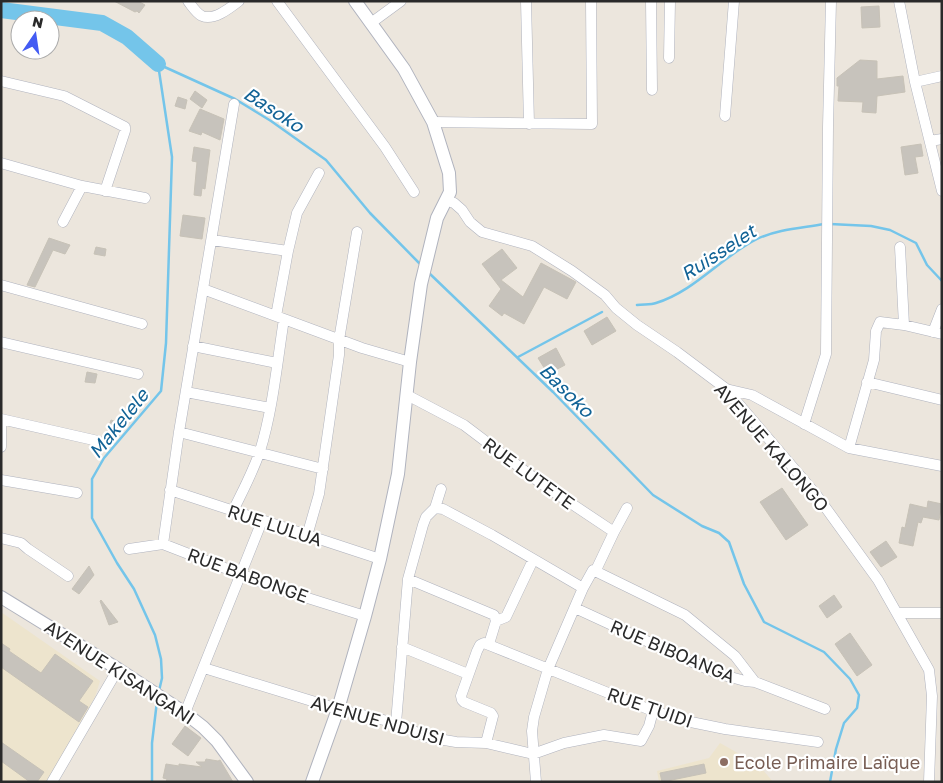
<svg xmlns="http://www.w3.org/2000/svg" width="943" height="783" font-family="'Golos Text',sans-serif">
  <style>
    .education { fill: #ede4cd }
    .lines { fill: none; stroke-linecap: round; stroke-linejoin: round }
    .stream { stroke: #74c5ea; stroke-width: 2.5 }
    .river { stroke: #74c5ea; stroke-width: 16 }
    .building { fill: #c7c3bc; stroke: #c7c2b7 }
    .minor-casing { stroke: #b0b3be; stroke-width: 11 }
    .tertiary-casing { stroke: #b0b3be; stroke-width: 14 }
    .minor { stroke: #fff; stroke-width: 10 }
    .tertiary { stroke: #fff; stroke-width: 12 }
    .education-dot { fill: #8d6e63; stroke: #fff; stroke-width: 2 }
    .labels { text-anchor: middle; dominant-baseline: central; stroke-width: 4.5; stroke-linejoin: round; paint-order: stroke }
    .street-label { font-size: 18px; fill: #2a2a2a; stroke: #fff }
    .education-label { font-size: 18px; fill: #785e54; stroke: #fff; text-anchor: start }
    .water-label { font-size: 19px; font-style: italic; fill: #126396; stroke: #fff }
  </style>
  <rect width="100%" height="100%" fill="#ece6dd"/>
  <path class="education" d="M1,612L100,681L95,697L47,782H1Z
    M720,743L759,765L773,782H659L657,771L709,758Z"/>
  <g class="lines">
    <path class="stream" d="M158,64L235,99L271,121L326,160L370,213L421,265
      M158,64L172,157L166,343L161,391L104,458L92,479V518L117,563L134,589L155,635L161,659L162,678L159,691
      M830,224L871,226L890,230L916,243L927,265L942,281
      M429,273L553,392L653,495L702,526L719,533L729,542L744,584L764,622L824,652L850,679L859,695L857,708L844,723L836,749L830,782
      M637,305C643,304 651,305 656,303C695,291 721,257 757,239C778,229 802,228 824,224
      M518,357L602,312
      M152,782V743L157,701"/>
    <path class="river" d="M1,10L102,23L127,37L158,64"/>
  </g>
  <path class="building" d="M114,1H138L145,5L139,13L137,11L135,12Z
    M879,6L880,27L862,28L861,7Z
    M860,60L877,61V79L903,76L905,92L877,96L876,113L862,112L863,102L838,101L839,86H837V78Z
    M195,91L207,100L202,108L190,99Z
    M178,97L187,100L185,109L175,106Z
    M200,109L224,119L220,140L202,132L201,135L189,131Z
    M921,144L923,156L915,157L918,173L905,175L901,147Z
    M194,147L210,150L205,189L202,188L201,196L194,195L197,162L192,161Z
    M183,215L205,218L202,239L180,236Z
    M49,238L70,245L65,254L53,250L35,287L27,285Z
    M96,247L106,249L105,256L94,254Z
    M502,249L517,268L501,280L523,297L541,263L576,282L567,299L544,287L524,324L504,313L502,316L489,306L501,289L482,264Z
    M607,317L616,331L592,345L584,331Z
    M556,348L565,365L548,374L538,358Z
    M87,372L97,374L95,383L85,382Z
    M111,420L121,424L115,438L106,434Z
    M782,488L808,525L786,540L760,502Z
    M928,501L942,504L939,520L923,517L921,523L918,522L913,546L899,543L902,527L905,528L910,504L927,508Z
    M886,541L897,557L881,567L870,552Z
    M89,566L94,575L79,594L72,589Z
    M834,595L842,607L827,618L819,606Z
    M101,600L118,622L109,625L100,601Z
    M850,633L872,665L857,676L835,644Z
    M1,643L10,649L9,651L41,673L55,654L93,681L79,701L88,707L79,722L1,667Z
    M185,726L201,738L188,756L172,744Z
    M1,742L44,772L37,782H30L1,761Z
    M206,759L218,761L220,760L233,782H166L167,779L163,778L166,764L179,766V764L202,767L196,762H205Z
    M704,764L706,773L662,782L660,773Z"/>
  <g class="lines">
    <defs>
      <path id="minor" d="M188,1C192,6 196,13 202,16C214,21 230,8 239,1
        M277,1L385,147L414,192
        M526,1L529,124
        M651,1L652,90
        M899,1L915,82L942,191
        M371,23L401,1
        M669,58L670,1
        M1,81L64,96L125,127V131L105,191
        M915,82L942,76
        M725,116L734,1
        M433,122L592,124L591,1
        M930,141L942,139
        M1,163L82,186L145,198
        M446,200L454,203L462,210L470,222L482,232L532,246L572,271L605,295L616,308L637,325L677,352L725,388L815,493L878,580L929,670L932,696L929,782
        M63,222L82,186
        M212,240L288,251
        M900,247L904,325
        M1,285L142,324
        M203,289L362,348L410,362
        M276,316L288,251L297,213L319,173
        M933,332L942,309
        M1,342L138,374
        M193,346L277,363
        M867,382L942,400
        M726,389L752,395L849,448L942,466
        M186,392L270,408
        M407,395L464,425L542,484L614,532L596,570
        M1,419L98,441
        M1,424V447
        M804,424L826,354L828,127L831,1
        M179,432L323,469
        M849,448L874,360L876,331L880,322L904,325L942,334
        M1,480L77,493
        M170,490L380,559
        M435,508L443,509L492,535L583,588
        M233,511C242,492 253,472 260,451C273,409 277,363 284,319
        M614,532L627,508
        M307,536L319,494L339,355V340L357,232
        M1,538L21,543L28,549L68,576
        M163,544L179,432L234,104
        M129,549L163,544L279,589L365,616
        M408,579L494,615L496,621L489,644
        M575,608L716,673L745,681L755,682L825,709
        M898,613H942
        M496,621L506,617L533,560
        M402,647L468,674
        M204,668L338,709L396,723L427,737L456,742L486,743L533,754L564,743L604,735L641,741L649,726L653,711
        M185,713L262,521
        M396,723L408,579L423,525L426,517L435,508L441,489
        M486,743L493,716L491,713L464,702L462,700L461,696L477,651L480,645L484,643L653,711L686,721L725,729L818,742
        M52,782L118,669
        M536,782L532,731L534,717L548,669L583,588L593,570L685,615L735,656L755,682"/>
      <path id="tertiary" d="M1,597L118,669L185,713L203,727L217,741L247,782
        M312,782L338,709L365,616L380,559L398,474L410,362L421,284L437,218L450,192L449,173L433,122L404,69L355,1"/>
    </defs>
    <use href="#minor" class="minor-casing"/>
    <use href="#tertiary" class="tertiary-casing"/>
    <use href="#minor" class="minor"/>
    <use href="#tertiary" class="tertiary"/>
  </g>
  <circle class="education-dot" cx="724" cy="762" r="5"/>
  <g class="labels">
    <g class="street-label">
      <text transform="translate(772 447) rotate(49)">AVENUE KALONGO</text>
      <text transform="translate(529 473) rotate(36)">RUE LUTETE</text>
      <text transform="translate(275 525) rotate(18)">RUE LULUA</text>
      <text transform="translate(248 575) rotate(20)">RUE BABONGE</text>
      <text transform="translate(673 651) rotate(23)">RUE BIBOANGA</text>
      <text transform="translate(120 672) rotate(33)">AVENUE KISANGANI</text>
      <text transform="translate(650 707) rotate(19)">RUE TUIDI</text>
      <text transform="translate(378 720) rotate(16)">AVENUE NDUISI</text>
    </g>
    <g class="education-label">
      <text x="734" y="762">Ecole Primaire Laïque</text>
    </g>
    <g class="water-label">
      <text transform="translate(274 109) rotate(33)">Basoko</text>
      <text transform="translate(718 252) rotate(-33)">Ruisselet</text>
      <text transform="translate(567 390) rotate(45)">Basoko</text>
      <text transform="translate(118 423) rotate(-51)">Makelele</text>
    </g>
  </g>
  <rect width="943" height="783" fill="none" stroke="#2a2a2a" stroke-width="5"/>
  <g transform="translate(35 35) rotate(13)"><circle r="24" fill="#ffffff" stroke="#aaaaaa"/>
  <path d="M0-4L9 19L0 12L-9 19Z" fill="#435bf3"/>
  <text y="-8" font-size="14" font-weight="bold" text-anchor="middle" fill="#2a2a2a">N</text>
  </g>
</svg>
